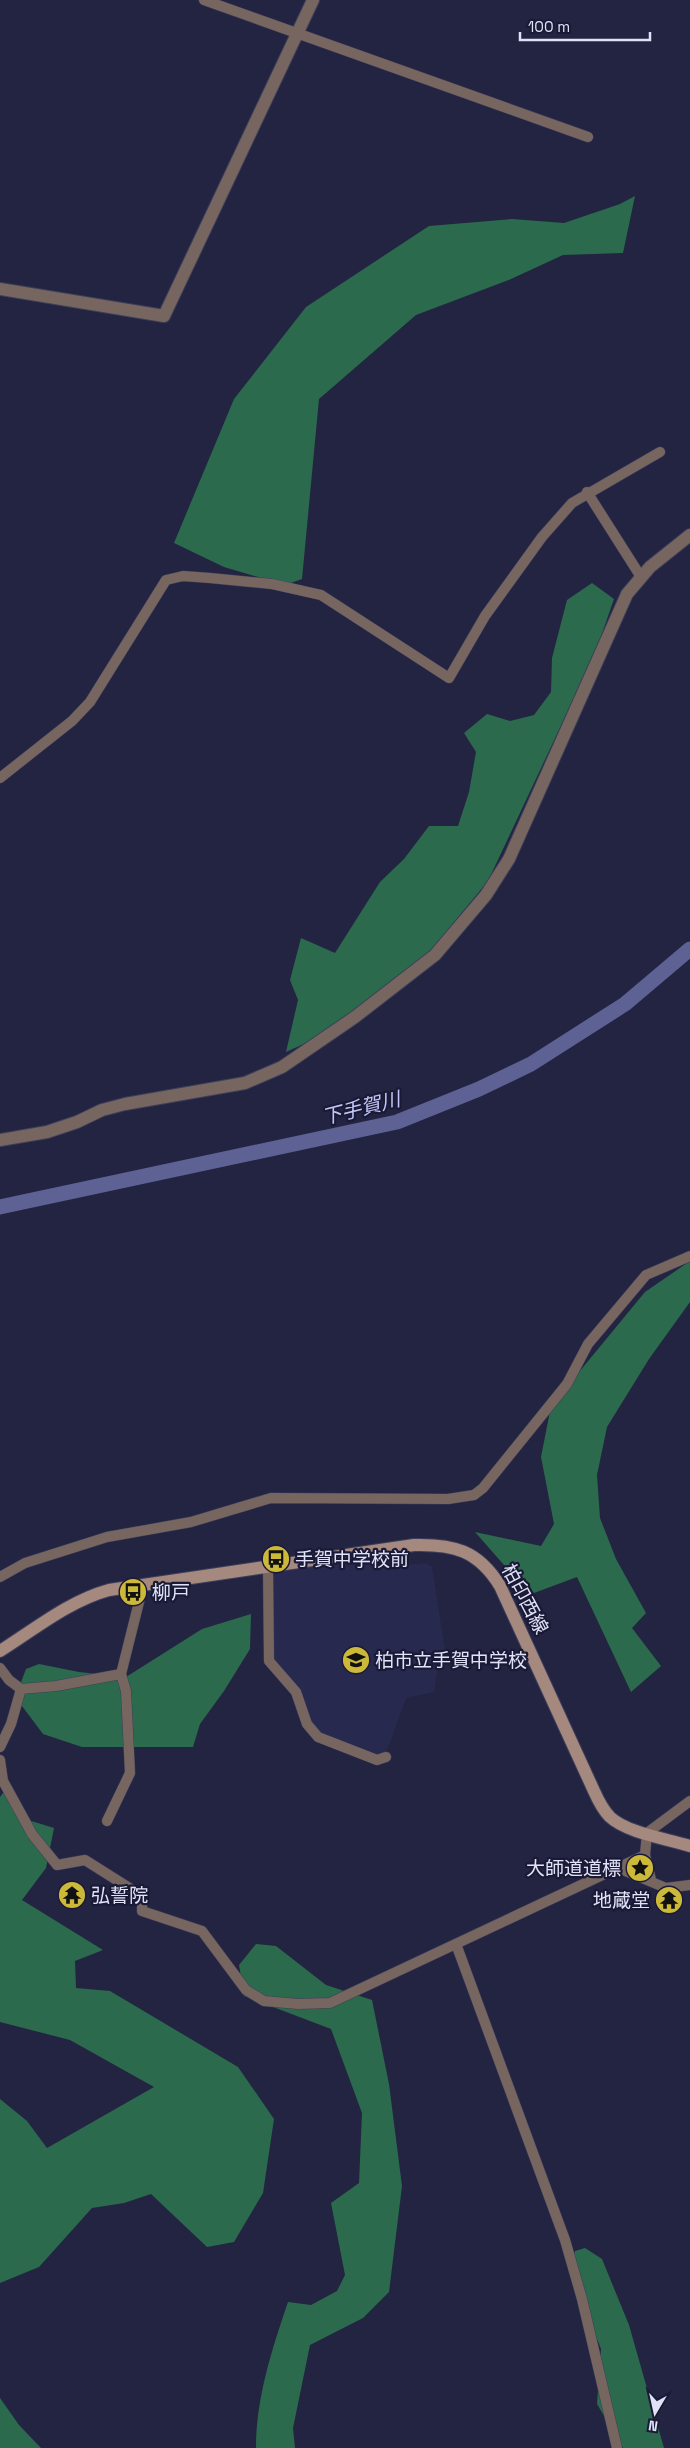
<svg xmlns="http://www.w3.org/2000/svg" width="690" height="2448" font-family="'Space Grotesk','Noto Sans JP',sans-serif">
  <style>
    .built { fill: #28294e }
    .forest { fill: #2b6a4d }
    .lines { fill: none; stroke-linecap: round; stroke-linejoin: round }
    .river { stroke: #5e6194; stroke-width: 15 }
    .minor-casing { stroke: #3d3f5b; stroke-width: 11 }
    .tertiary-casing { stroke: #3d3f5b; stroke-width: 14 }
    .secondary-casing { stroke: #3d3f5b; stroke-width: 14 }
    .minor { stroke: #77655f; stroke-width: 10 }
    .tertiary { stroke: #77655f; stroke-width: 12 }
    .secondary { stroke: #a5887e; stroke-width: 12 }
    .labels { text-anchor: middle; dominant-baseline: central; stroke-width: 4.5; stroke-linejoin: round; paint-order: stroke }
    .poi-label { font-size: 19px; fill: #e0e3f7; stroke: #1a1a37; text-anchor: start }
    .street-label { font-size: 19px; fill: #e0e3f7; stroke: #1a1a37 }
    .water-label { font-size: 20px; font-style: italic; fill: #c2c6f6; stroke: #1a1a37 }
  </style>
  <rect width="100%" height="100%" fill="#232442"/>
  <path class="built" d="M376,1557L379,1568L426,1563L432,1567L445,1650L440,1652L434,1692L406,1698L390,1743L383,1756L378,1757L317,1733L274,1663L271,1577L276,1572Z"/>
  <path class="forest" d="M635,196L623,253L563,255L511,279L416,315L319,399L302,579L285,585L224,567L174,543L234,399L306,307L429,226L512,219L564,223L620,204Z
    M592,583L614,599L596,651L488,881L427,955L347,1017L306,1043L286,1052L298,1000L290,980L301,938L335,953L380,882L404,859L429,826H458L469,792L476,752L464,733L487,714L510,721L534,715L551,692L552,658L567,600Z
    M690,1261V1302L649,1359L607,1427L597,1475L600,1518L616,1559L646,1613L632,1628L661,1666L631,1692L577,1577L534,1593L504,1565L475,1532L541,1546L554,1524L541,1457L551,1406L645,1292Z
    M251,1614L250,1649L224,1691L200,1724L193,1747H82L43,1734L22,1706L18,1690L26,1669L39,1664L79,1672L126,1677L202,1629Z
    M5,1790L28,1820L54,1828L46,1868L22,1900L103,1950L75,1961L76,1988L110,1991L238,2067L274,2119L263,2193L234,2242L207,2247L151,2194L124,2203L92,2208L39,2267L0,2283V2099L27,2121L47,2148L154,2087L70,2040L0,2022V1797Z
    M256,1944L276,1946L326,1985L372,2000L389,2084L402,2186L389,2292L363,2318L310,2345L293,2428L295,2448H256C256,2398 272,2349 288,2302L311,2305L337,2291L345,2275L331,2203L359,2183L362,2113L331,2029L244,1996L239,1965Z
    M585,2248L602,2259L629,2325L664,2448H623L597,2404L601,2349L569,2268L575,2251Z
    M0,2398L19,2425L41,2448H0Z"/>
  <g class="lines">
    <path class="river" d="M0,1207L397,1122L479,1089L531,1064L625,1004L690,949"/>
    <defs>
      <path id="minor" d="M204,0L588,137
        M587,492L641,577
        M0,778L72,721L90,702L166,580L183,576L210,578L272,584L321,595L449,678L485,616L542,537L572,503L660,452
        M268,1566L269,1661L296,1692L307,1724L318,1737L377,1760L386,1757
        M0,1577L25,1563L107,1537L191,1522L271,1498L448,1499L474,1495L483,1488L567,1384L588,1344L646,1275L690,1256
        M0,1668L9,1680L21,1689L11,1724L0,1747
        M21,1689L56,1686L121,1674
        M0,1760L3,1781L32,1834L57,1865L85,1860L142,1896V1911L202,1931L246,1990L264,2001L298,2004L330,2003L645,1855
        M107,1821L130,1773L126,1691L121,1674L141,1594V1585
        M618,1868L666,1888L690,1885
        M651,1880L645,1855L647,1833L690,1801
        M456,1944L565,2240L582,2299L617,2448"/>
      <path id="tertiary" d="M0,289L164,316L313,0
        M0,1140L47,1132L77,1122L102,1110L125,1104L245,1083L282,1067L355,1017L435,955L486,895L509,859L627,594L650,567L690,535"/>
      <path id="secondary" d="M0,1651C35,1629 69,1601 109,1590L414,1545C453,1544 478,1550 500,1586L594,1791C598,1800 603,1810 610,1817C627,1833 668,1839 690,1846"/>
    </defs>
    <use href="#minor" class="minor-casing"/>
    <use href="#tertiary" class="tertiary-casing"/>
    <use href="#secondary" class="secondary-casing"/>
    <use href="#minor" class="minor"/>
    <use href="#tertiary" class="tertiary"/>
    <use href="#secondary" class="secondary"/>
  </g>
  <defs>
    <symbol id="bus-disc" viewBox="-11 -11 22 22"><circle r="9.5" fill="#ccb939" stroke="#1a1a37"/><path d="M-5-6H5V4H4V6H2V4H-2V6H-4V4H-5ZM-3.5-4V0h7V-4ZM-3.5 1.2v1.5H-2V1.2ZM2 1.2v1.5H3.5V1.2Z" fill="#111"/></symbol>
    <symbol id="school-disc" viewBox="-11 -11 22 22"><circle r="9.5" fill="#ccb939" stroke="#1a1a37"/><path d="M0-5L7-2L0 1L-7-2ZM-4 1L0 2.5L4 1V4Q0 6-4 4Z" fill="#111"/></symbol>
    <symbol id="sight-disc" viewBox="-11 -11 22 22"><circle r="9.5" fill="#ccb939" stroke="#1a1a37"/><path d="M0-6L1.8-2.2L6-1.7L2.9 1.2L3.7 5.4L0 3.3L-3.7 5.4L-2.9 1.2L-6-1.7L-1.8-2.2Z" fill="#111"/></symbol>
    <symbol id="temple-disc" viewBox="-11 -11 22 22"><circle r="9.5" fill="#ccb939" stroke="#1a1a37"/><path d="M0-6L5-2H3V0L6.5 2.5H4V6H1.5V3h-3V6H-4V2.5H-6.5L-3 0V-2H-5Z" fill="#111"/></symbol>
  </defs>
  <g fill-rule="evenodd">
    <use href="#bus-disc" x="260" y="1543" width="32" height="32"/>
    <use href="#bus-disc" x="117" y="1576" width="32" height="32"/>
    <use href="#school-disc" x="340" y="1644" width="32" height="32"/>
    <use href="#sight-disc" x="624" y="1852" width="32" height="32"/>
    <use href="#temple-disc" x="56" y="1879" width="32" height="32"/>
    <use href="#temple-disc" x="653" y="1884" width="32" height="32"/>
  </g>
  <g class="labels">
    <g class="poi-label">
      <text x="295" y="1559">手賀中学校前</text>
      <text x="152" y="1592">柳戸</text>
      <text x="375" y="1660">柏市立手賀中学校</text>
      <text x="621" y="1868" text-anchor="end">大師道道標</text>
      <text x="91" y="1895">弘誓院</text>
      <text x="650" y="1900" text-anchor="end">地蔵堂</text>
    </g>
    <g class="street-label">
      <text transform="translate(525 1599) rotate(62)">柏印西線</text>
    </g>
    <g class="water-label">
      <text transform="translate(361 1108) rotate(-14)">下手賀川</text>
    </g>
  </g>
  <g transform="translate(655 2413) rotate(189)" stroke="#1a1a37" stroke-width="4" paint-order="stroke">
  <path d="M0-4L9 19L0 12L-9 19Z" fill="#e0e3f7"/>
  <text y="-8" font-size="14" font-weight="bold" text-anchor="middle" fill="#e0e3f7">N</text>
  </g>
  <path d="M520 32v8h130v-8" fill="none" stroke="#e0e3f7" stroke-width="2.5"/>
  <text x="528" y="32" font-size="15" fill="#e0e3f7" stroke="#1a1a37" stroke-width="4" paint-order="stroke">100 m</text>
</svg>
